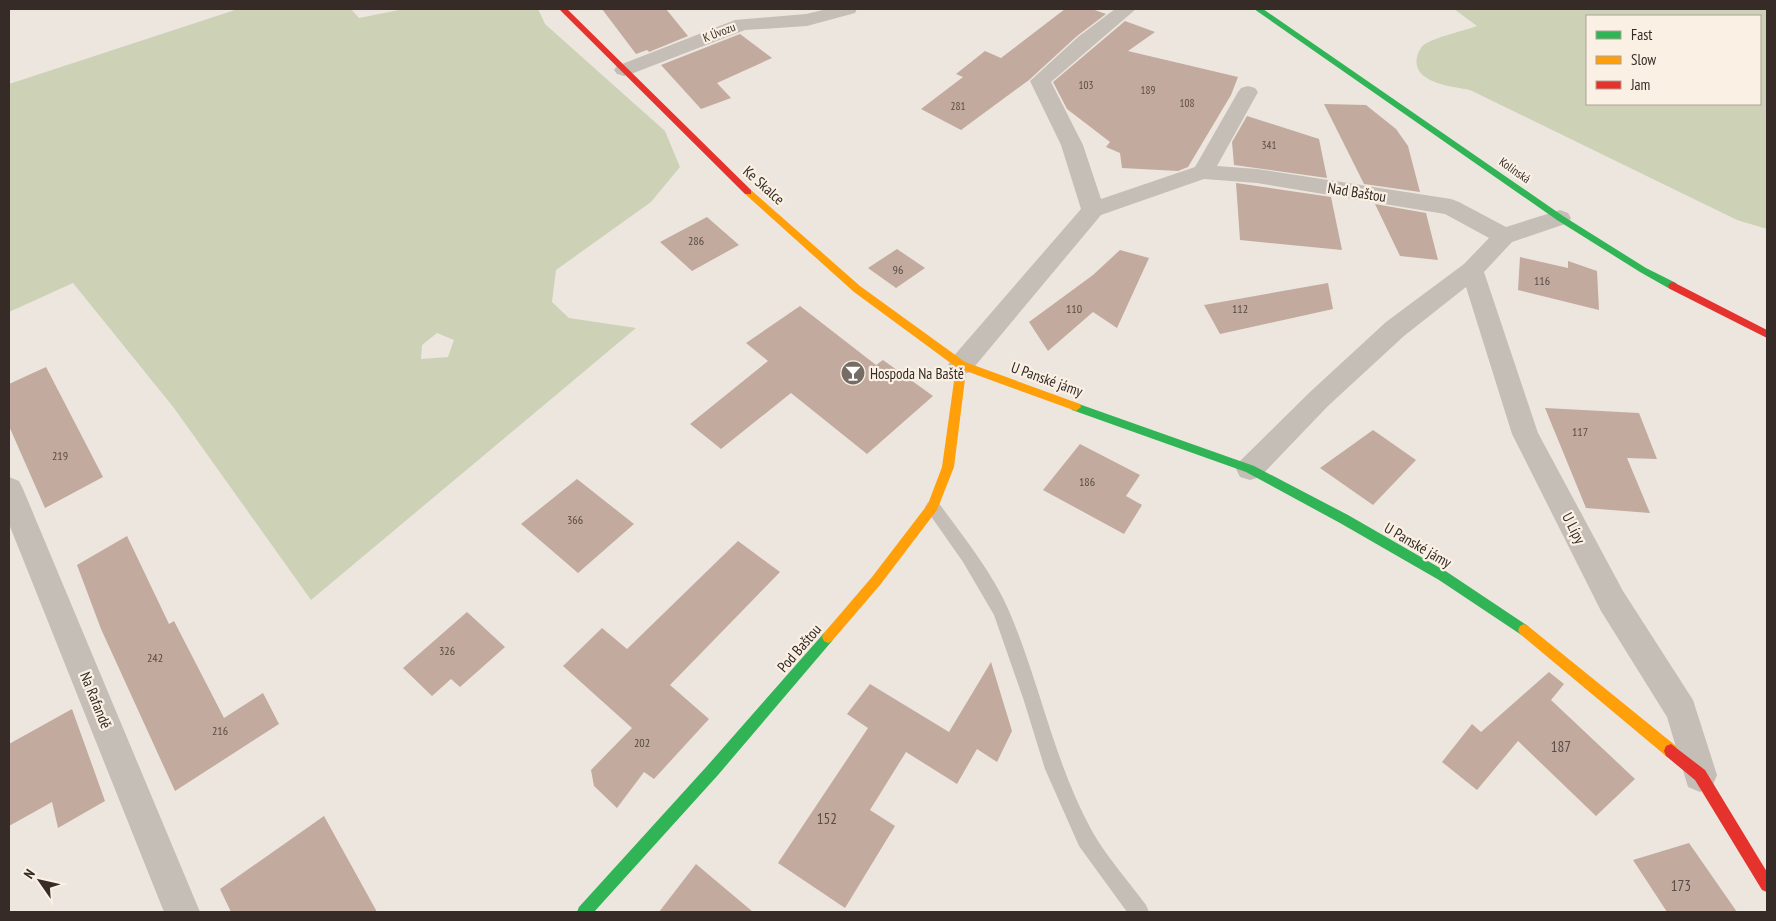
<svg xmlns="http://www.w3.org/2000/svg" width="1776" height="921" font-family="'PT Sans Narrow',sans-serif">
  <style>
    .green { fill: #cdd2b7; fill-rule: evenodd }
    .building { fill: #c2aa9e }
    .lines { fill: none; stroke-linecap: round; stroke-linejoin: round }
    .lane { fill: #c5beb7; fill-rule: evenodd }
    .street { fill: #c5beb7; fill-rule: evenodd }
    .fast { fill: #30b455; fill-rule: evenodd }
    .slow { fill: #ff9f0a; fill-rule: evenodd }
    .jam { fill: #e5322d; fill-rule: evenodd }
    .labels { text-anchor: middle; dominant-baseline: central; stroke-width: 4.5; stroke-linejoin: round; paint-order: stroke }
    .far-number-label { font-size: 11px; fill: #594b44 }
    .far-street-label { font-size: 12px; fill: #362b26; stroke: #faf1e4 }
    .number-label { font-size: 12px; fill: #594b44 }
    .street-label { font-size: 15px; fill: #362b26; stroke: #faf1e4 }
    .poi-label { font-size: 15px; fill: #362b26; stroke: #faf1e4; text-anchor: start }
    .near-number-label { font-size: 15px; fill: #594b44 }
  </style>
  <rect width="100%" height="100%" fill="#ede6de"/>
  <path class="green" d="M238,9H351L359,18L404,9H538L545,24L665,131L680,167L651,202L556,270L552,302L569,318L636,328L311,600L174,408L73,283L9,312V84ZM437,333L454,340L448,357L421,359L422,345Z
    M1454,9H1767V229L1737,220L1470,90C1453,87 1411,83 1417,57C1418,53 1421,46 1425,44C1436,37 1463,31 1477,26ZM1587,16H1760V104H1587Z"/>
  <path class="building" d="M602,9H666L688,36L649,52L647,50L636,54Z
    M1065,9H1092L1106,14L1077,36L1029,80L961,130L921,109L963,77L956,74L985,51L1001,58Z
    M1125,21L1155,32L1128,51L1238,77L1231,95L1188,167L1178,171L1122,168L1120,153L1106,147L1110,142L1067,109L1053,82Z
    M740,34L772,58L717,83L731,98L701,109L661,65Z
    M1324,104L1366,105L1396,129L1408,146L1420,192L1364,184Z
    M1247,116L1319,139L1327,178L1234,165L1232,142Z
    M1236,183L1331,197L1342,250L1240,240Z
    M1375,204L1426,213L1438,260L1400,256Z
    M707,217L739,245L692,271L660,242Z
    M897,249L925,268L896,288L868,268Z
    M1120,250L1149,258L1117,328L1093,312L1048,351L1029,322L1093,275Z
    M1520,257L1568,268V261L1597,271L1599,310L1518,290Z
    M1328,283L1333,309L1220,334L1204,305Z
    M800,306L876,365L883,360L933,396L867,454L791,393L721,449L690,424L768,361L746,343Z
    M46,367L103,477L45,508L9,426V384Z
    M1545,408L1639,413L1657,459L1627,458L1650,513L1586,508Z
    M1373,430L1416,460L1373,505L1320,468Z
    M1080,444L1140,475L1126,496L1142,505L1124,534L1043,490Z
    M577,479L634,524L578,573L521,524Z
    M127,536L169,624L174,621L224,718L263,693L279,724L175,791L101,629L77,565Z
    M738,541L780,572L670,685L709,719L654,779L644,772L617,808L594,786L591,770L632,728L563,666L602,628L627,649Z
    M467,612L505,647L460,687L451,679L432,696L403,668Z
    M991,662L1012,731L997,762L977,749L957,784L906,752L870,810L895,826L845,908L778,863L868,728L847,714L870,684L949,732Z
    M1549,672L1564,684L1551,700L1635,779L1596,816L1518,741L1477,790L1442,762L1472,724L1481,732Z
    M72,709L105,801L58,828L52,802L9,826V744Z
    M324,816L377,912H231L220,889Z
    M1689,843L1737,912H1667L1633,860Z
    M696,864L753,912H659Z"/>
  <g class="lines">
    <path class="lane" d="M933,500L938,502C962,535 993,573 1009,611C1040,683 1054,762 1092,831C1106,856 1129,882 1146,905L1149,912H1127L1079,846L1045,769L1024,701L994,615L963,562L928,512L925,507L928,502Z"/>
    <path class="street" d="M827,9H857L855,13L807,26L745,30L631,74L624,76L617,74L614,70L617,66L735,20L806,14Z
      M1115,9H1136L1051,82L1083,145L1101,199L1195,167L1238,92L1241,88L1248,86L1255,88L1258,92L1217,166L1257,169L1451,199L1459,202L1506,227L1560,210L1568,213L1571,218L1568,223L1512,242L1484,272L1538,433L1623,591L1693,700L1717,775L1712,787L1700,792L1688,787L1667,717L1601,611L1512,434L1466,287L1404,336L1328,406L1260,477L1250,480L1240,477L1236,469L1240,461L1310,392L1386,322L1464,264L1489,238L1445,214L1257,183L1204,179L1101,215L970,372L961,375L952,372L948,365L952,358L1081,209L1061,145L1030,81L1078,37Z
      M9,477L19,481L23,489L200,912H164L9,524Z"/>
    <path class="fast" d="M1254,9H1263L1563,216L1646,268L1676,283L1678,286L1676,289H1670L1640,272L1557,220Z
      M1076,403L1254,466L1348,515L1447,572L1528,626L1530,630L1528,634L1524,636L1520,634L1439,580L1340,523L1246,472L1072,410L1071,407L1072,404Z
      M828,631L832,633L834,637L832,641L718,775L594,912H577L579,907L708,765L824,633Z"/>
    <path class="slow" d="M748,189L751,190L860,286L965,362L1080,404L1081,407L1076,411L966,371L954,467L937,510L880,585L832,641L828,643L824,641L822,637L824,633L872,577L928,504L942,467L956,367L854,292L745,194V190Z
      M1524,624L1528,626L1676,746L1678,751L1676,756L1671,758L1666,756L1520,634L1518,630L1520,626Z"/>
    <path class="jam" d="M559,9H567L751,190V194H745Z
      M1673,282L1767,330V338L1670,289L1668,286L1670,283Z
      M1671,744L1705,770L1767,872V892L1762,890L1695,780L1666,756L1664,751L1666,746Z"/>
  </g>
  <defs>
    <symbol id="bar-disc" viewBox="-11 -11 22 22"><circle r="9.5" fill="#766c66" stroke="#faf1e4"/><path d="M-6-5H6L.8 .8V4.5H3.5V6h-7V4.5H-.8V.8Z" fill="#fff"/></symbol>
  </defs>
  <g fill-rule="evenodd">
    <use href="#bar-disc" x="839" y="359" width="28" height="28"/>
  </g>
  <g class="labels">
    <g class="far-number-label">
      <text x="1086" y="85">103</text>
      <text x="1148" y="90">189</text>
      <text x="1187" y="103">108</text>
      <text x="958" y="106">281</text>
      <text x="1269" y="145">341</text>
    </g>
    <g class="far-street-label">
      <text transform="translate(719 32) rotate(-21)">K Úvozu</text>
      <text transform="translate(1515 170) rotate(35)">Kolínská</text>
    </g>
    <g class="number-label">
      <text x="696" y="240">286</text>
      <text x="898" y="269">96</text>
      <text x="1542" y="280">116</text>
      <text x="1074" y="308">110</text>
      <text x="1240" y="308">112</text>
      <text x="1580" y="431">117</text>
      <text x="60" y="455">219</text>
      <text x="1087" y="481">186</text>
      <text x="575" y="519">366</text>
      <text x="447" y="650">326</text>
      <text x="155" y="657">242</text>
      <text x="220" y="730">216</text>
      <text x="642" y="742">202</text>
    </g>
    <g class="street-label">
      <text transform="translate(764 185) rotate(42)">Ke Skalce</text>
      <text transform="translate(1357 192) rotate(9)">Nad Baštou</text>
      <text transform="translate(1047 379) rotate(20)">U Panské jámy</text>
      <text transform="translate(1574 528) rotate(63)">U Lípy</text>
      <text transform="translate(1418 545) rotate(30)">U Panské jámy</text>
      <text transform="translate(799 648) rotate(-49)">Pod Baštou</text>
      <text transform="translate(96 700) rotate(68)">Na Rafandě</text>
    </g>
    <g class="poi-label">
      <text x="870" y="373">Hospoda Na Baště</text>
    </g>
    <g class="near-number-label">
      <text x="1561" y="746">187</text>
      <text x="827" y="818">152</text>
      <text x="1681" y="885">173</text>
    </g>
  </g>
  <rect width="1776" height="921" fill="none" stroke="#362b26" stroke-width="20"/>
  <rect x="1586" y="15" width="175" height="90" fill="#faf1e4" stroke="#aca298"/>
  <rect x="1596" y="31" width="25" height="8" fill="#30b455" stroke="#aca298"/>
  <text x="1631" y="40" font-size="15" fill="#362b26">Fast</text>
  <rect x="1596" y="56" width="25" height="8" fill="#ff9f0a" stroke="#aca298"/>
  <text x="1631" y="65" font-size="15" fill="#362b26">Slow</text>
  <rect x="1596" y="81" width="25" height="8" fill="#e5322d" stroke="#aca298"/>
  <text x="1631" y="90" font-size="15" fill="#362b26">Jam</text>
  <g transform="translate(40 881) rotate(304)" stroke="#faf1e4" stroke-width="4" paint-order="stroke">
  <path d="M0-4L9 19L0 12L-9 19Z" fill="#362b26"/>
  <text y="-8" font-size="14" font-weight="bold" text-anchor="middle" fill="#362b26">N</text>
  </g>
</svg>
